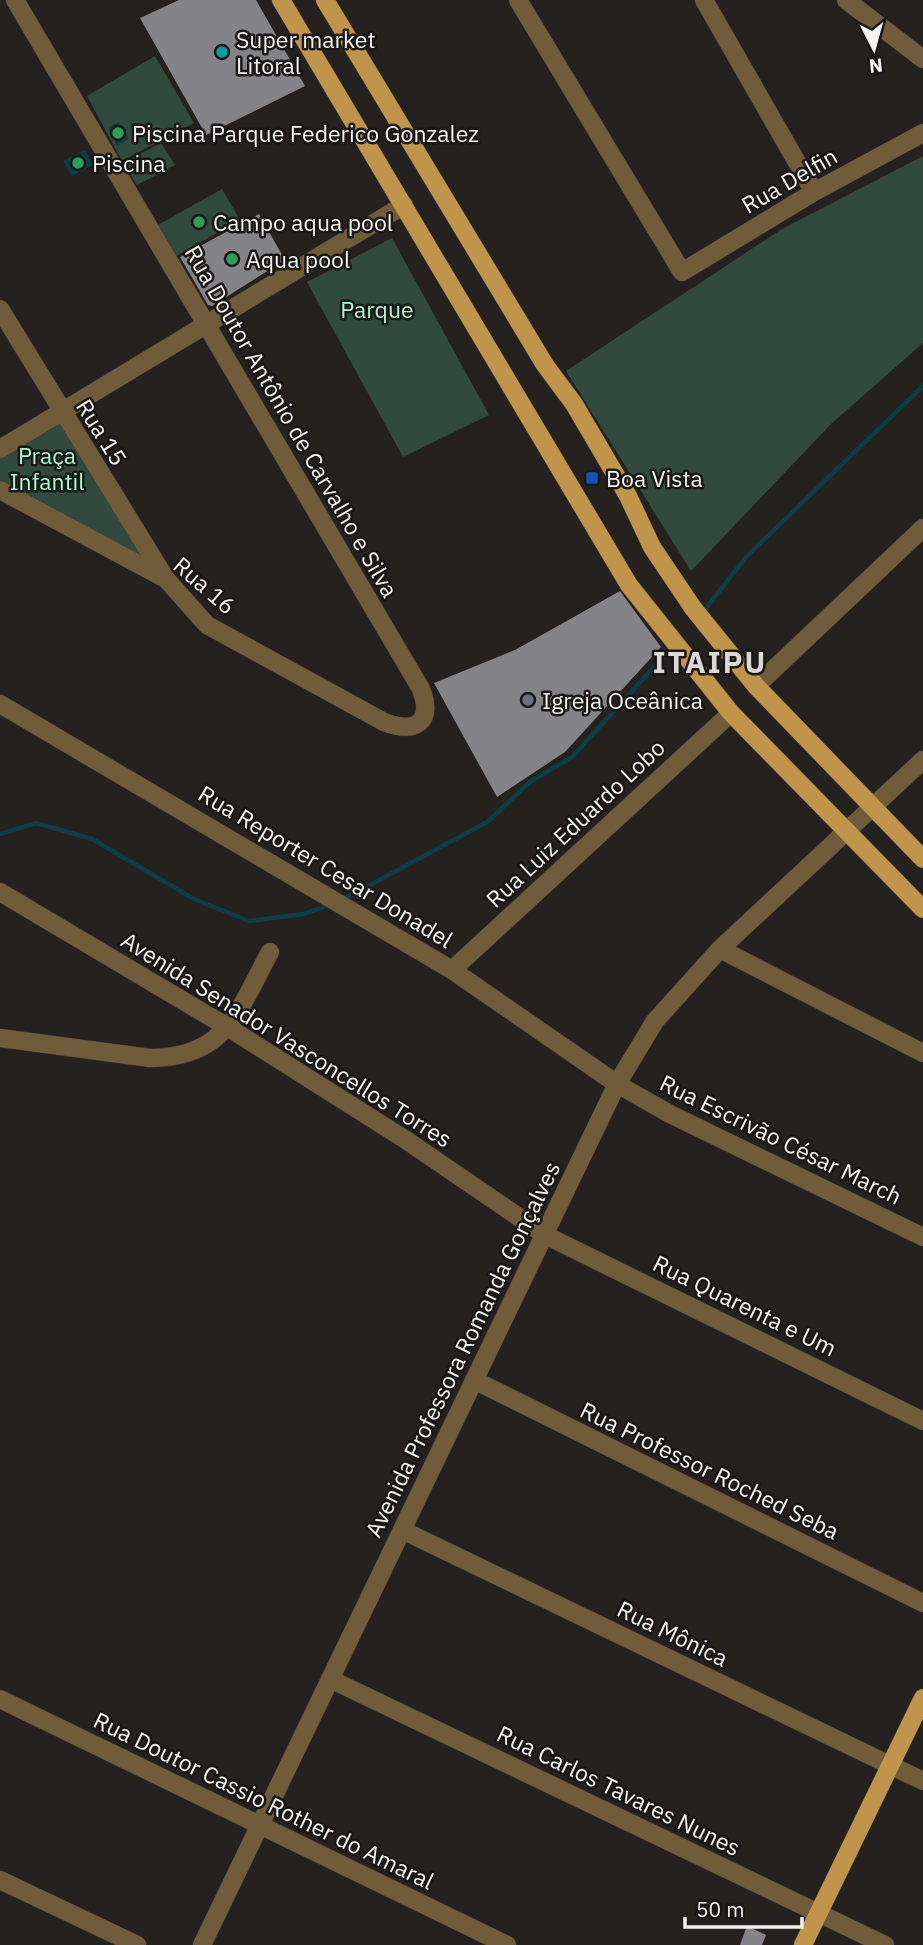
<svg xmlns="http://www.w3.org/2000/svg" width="923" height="1945" font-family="'IBM Plex Sans',sans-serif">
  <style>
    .green { fill: #304b3d }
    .water { fill: #0e3d47 }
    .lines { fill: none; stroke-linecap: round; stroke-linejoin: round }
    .stream { stroke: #0e3d47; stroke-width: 4.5 }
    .building { fill: #848488 }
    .minor-casing { stroke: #413e3c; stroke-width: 19 }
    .major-casing { stroke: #413e3c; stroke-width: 19 }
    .minor { stroke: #705c3a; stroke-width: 18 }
    .major { stroke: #c0944a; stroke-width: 18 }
    .culture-dot { fill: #0f9aa8; stroke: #1a1816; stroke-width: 2.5 }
    .leisure-dot { fill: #2e9e5b; stroke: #1a1816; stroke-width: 2.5 }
    .transit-dot { fill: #1a4fb4; stroke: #1a1816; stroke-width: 2.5 }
    .worship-dot { fill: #6b7280; stroke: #1a1816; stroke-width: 2.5 }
    .labels { text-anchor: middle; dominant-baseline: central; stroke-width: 5; stroke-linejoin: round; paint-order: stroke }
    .poi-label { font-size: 23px; fill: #f4f3f1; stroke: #1a1816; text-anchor: start }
    .street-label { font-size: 23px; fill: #f4f3f1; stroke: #1a1816 }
    .park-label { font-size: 23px; fill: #acf8cf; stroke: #1a1816 }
    .district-label { font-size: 30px; font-weight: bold; letter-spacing: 2px; fill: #dbd8d5; stroke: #1a1816 }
  </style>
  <rect width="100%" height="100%" fill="#24211f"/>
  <path class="green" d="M155,56L194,123L122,161L87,96Z
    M161,143L175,165L137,185L123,163Z
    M923,156V343L831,424L691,571L566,371L782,229Z
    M222,189L240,220L176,256L158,225Z
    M392,238L489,415L403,457L307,282Z
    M59,419L147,565L0,483V454Z"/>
  <path class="water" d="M118,122L129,139L117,146L108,127Z
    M85,150L93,165L72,176L63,161Z"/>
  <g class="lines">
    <path class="stream" d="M706,608L747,556L923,386
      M0,834L36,823L92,839L194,899L249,921L304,914L329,905
      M344,899L487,822L531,781L572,757L665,655"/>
  </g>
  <path class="building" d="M179,0H256L305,86L206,135L140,18Z
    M259,214L285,260L212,306L208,305L180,257Z
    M620,591L661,647L565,752L497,797L434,683L515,650Z
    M747,1926L766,1935L762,1945H740Z"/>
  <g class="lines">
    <defs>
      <path id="minor" d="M518,0L682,272L814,192L923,133
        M704,0L814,192
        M846,0L923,59
        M0,309L164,576
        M0,449L404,205
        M0,490L166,579L207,625L384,722C415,734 434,723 421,689L15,0
        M756,686L923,528
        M0,704L452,970L617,1084L670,1114L923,1237
        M0,892L229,1028L406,1140L545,1235L923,1421
        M720,949L923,1053
        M452,970L731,713
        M0,1038L150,1058C226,1058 238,1011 270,952
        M474,1380L923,1603
        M402,1530L923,1781
        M330,1679L885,1945
        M0,1699L507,1945
        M0,1880L137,1945
        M202,1945L617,1084L655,1021L720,949L923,760"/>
      <path id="major" d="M281,0L629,585L731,713L923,909
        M325,0L545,365L574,404L628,496L652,547L693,608L756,686L923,859
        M803,1945L923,1698"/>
    </defs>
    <use href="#minor" class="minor-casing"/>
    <use href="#major" class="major-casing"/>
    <use href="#minor" class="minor"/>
    <use href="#major" class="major"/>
  </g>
  <circle class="culture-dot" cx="222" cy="52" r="7"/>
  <g class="leisure-dot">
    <circle cx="118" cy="133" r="7"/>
    <circle cx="78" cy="163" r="7"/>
    <circle cx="199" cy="222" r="7"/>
    <circle cx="232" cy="259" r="7"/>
  </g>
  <rect class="transit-dot" x="585" y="471" width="14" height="14" rx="3.5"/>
  <circle class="worship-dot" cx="528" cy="700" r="7"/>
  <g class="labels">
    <g class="poi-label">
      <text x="236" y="39">Super market<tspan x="236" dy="26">Litoral</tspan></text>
      <text x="132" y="133">Piscina Parque Federico Gonzalez</text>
      <text x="92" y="163">Piscina</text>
      <text x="213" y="222">Campo aqua pool</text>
      <text x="246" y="259">Aqua pool</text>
      <text x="606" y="478">Boa Vista</text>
      <text x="542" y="700">Igreja Oceânica</text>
    </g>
    <g class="street-label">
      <text transform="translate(789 180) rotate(-30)">Rua Delfin</text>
      <text transform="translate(292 421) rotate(60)">Rua Doutor Antônio de Carvalho e Silva</text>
      <text transform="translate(102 432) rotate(58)">Rua 15</text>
      <text transform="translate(205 585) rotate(41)">Rua 16</text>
      <text transform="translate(575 823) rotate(-43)">Rua Luiz Eduardo Lobo</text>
      <text transform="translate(326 866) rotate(31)">Rua Reporter Cesar Donadel</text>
      <text transform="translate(287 1039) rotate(32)">Avenida Senador Vasconcellos Torres</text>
      <text transform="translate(781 1139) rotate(26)">Rua Escrivão César March</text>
      <text transform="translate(745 1305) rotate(26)">Rua Quarenta e Um</text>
      <text transform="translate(462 1349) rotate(-64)">Avenida Professora Romanda Gonçalves</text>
      <text transform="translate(710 1470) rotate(26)">Rua Professor Roched Seba</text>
      <text transform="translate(673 1633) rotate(26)">Rua Mônica</text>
      <text transform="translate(619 1790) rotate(26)">Rua Carlos Tavares Nunes</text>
      <text transform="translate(264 1800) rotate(26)">Rua Doutor Cassio Rother do Amaral</text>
    </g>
    <g class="park-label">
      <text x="377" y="309">Parque</text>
      <text x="47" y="455">Praça<tspan x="47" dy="26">Infantil</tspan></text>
    </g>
    <g class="district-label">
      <text x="710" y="661">ITAIPU</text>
    </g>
  </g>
  <g transform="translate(874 49) rotate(174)" stroke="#1a1816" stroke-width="5" paint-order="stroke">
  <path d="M0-5L12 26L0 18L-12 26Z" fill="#f4f3f1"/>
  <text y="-10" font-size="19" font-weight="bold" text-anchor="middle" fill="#f4f3f1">N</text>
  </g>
  <path d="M685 1917v10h117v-10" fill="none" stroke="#f4f3f1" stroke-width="3.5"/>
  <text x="696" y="1917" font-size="21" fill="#f4f3f1" stroke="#1a1816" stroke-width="5" paint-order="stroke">50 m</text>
</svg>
